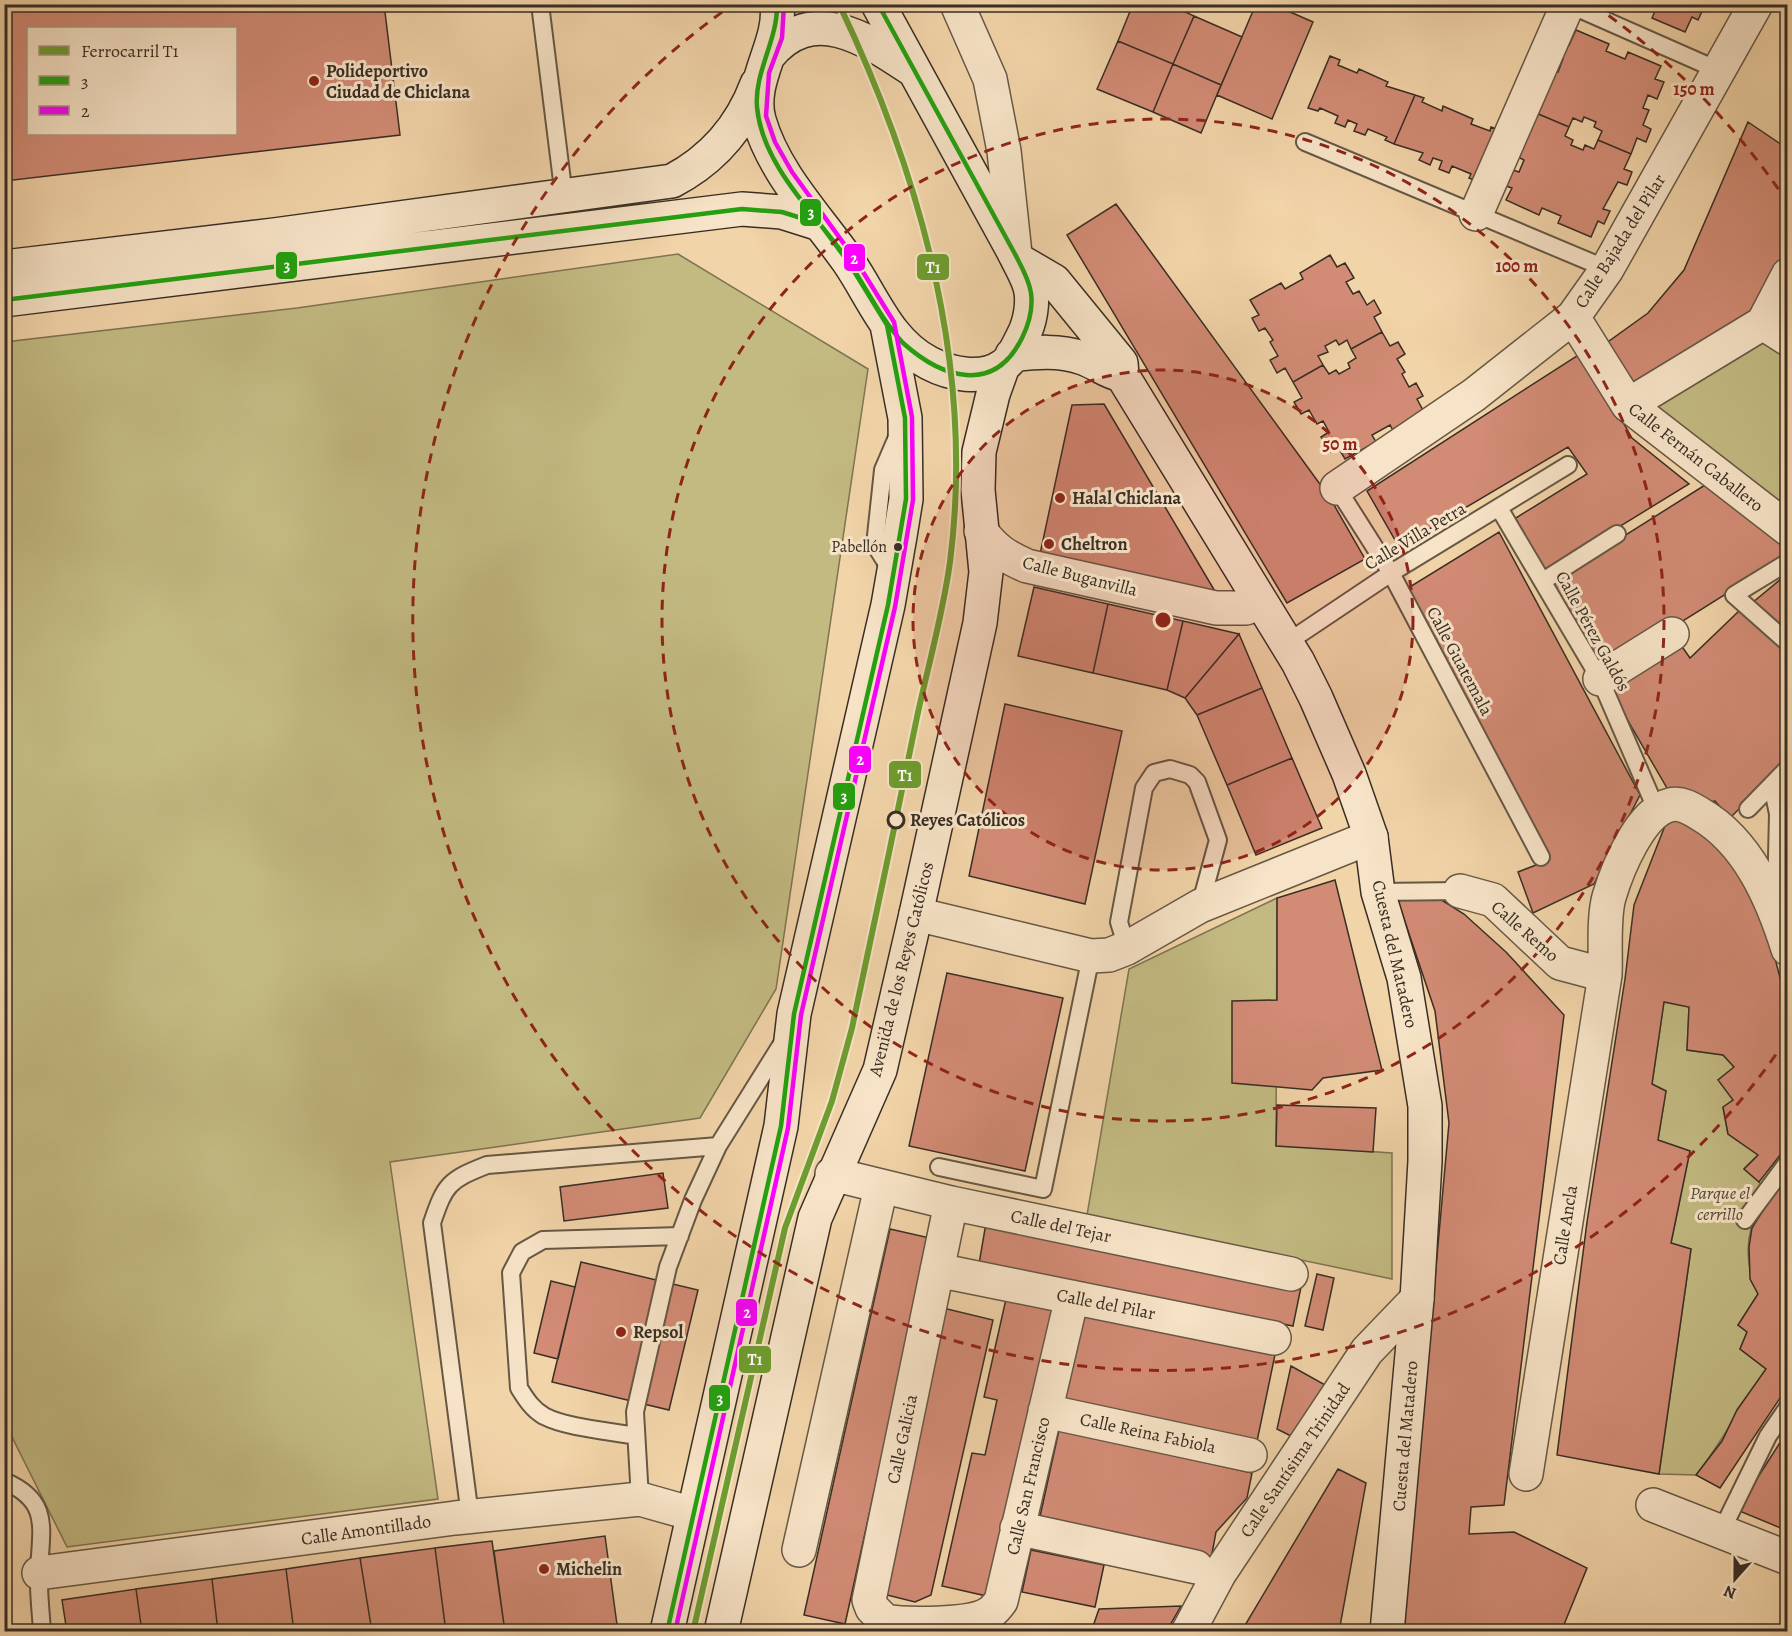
<svg xmlns="http://www.w3.org/2000/svg" width="1792" height="1636" font-family="Alegreya,serif">
  <style>
    .green { fill: #c3ba82; stroke: #7e7453; stroke-width: 1.5 }
    .building { fill: #d28b75; stroke: #382e24; stroke-width: 1.5; fill-rule: evenodd }
    .lines { fill: none; stroke-linecap: round; stroke-linejoin: round }
    .lane-casing { stroke: #665845; stroke-width: 20 }
    .street-casing { stroke: #665845; stroke-width: 36 }
    .secondary-casing { stroke: #382e24; stroke-width: 36 }
    .lane { stroke: #f7e3c7; stroke-width: 16 }
    .street { stroke: #f7e3c7; stroke-width: 33 }
    .secondary { stroke: #f7e3c7; stroke-width: 33 }
    .bus-1-casing { stroke: #f7e3c7; stroke-width: 9 }
    .bus-2-casing { stroke: #f7e3c7; stroke-width: 9 }
    .bus-1 { stroke: #23a110; stroke-width: 4.5 }
    .bus-2 { stroke: #fb00ff; stroke-width: 4.5 }
    .rail-1-casing { stroke: #f7e3c7; stroke-width: 10 }
    .rail-1 { stroke: #6e9d2f; stroke-width: 6 }
    .ring { fill: none; stroke: #8f2418; stroke-width: 3; stroke-dasharray: 10 8 }
    .poi-dot { fill: #8f2418; stroke: #f7e3c7; stroke-width: 2 }
    .bus-dot { fill: #382e24; stroke: #f7e3c7; stroke-width: 2 }
    .stop-dot { fill: #f7e3c7; stroke: #382e24; stroke-width: 3 }
    .labels { text-anchor: middle; dominant-baseline: central; stroke-width: 6; stroke-linejoin: round; paint-order: stroke }
    .bus-label { font-size: 16px; fill: #382e24; stroke: #f7e3c7; text-anchor: end }
    .poi-label { font-size: 18px; font-weight: bold; fill: #382e24; stroke: #f7e3c7; text-anchor: start }
    .street-label { font-size: 18px; fill: #382e24; stroke: #f7e3c7 }
    .stop-label { font-size: 18px; font-weight: bold; fill: #382e24; stroke: #f7e3c7; text-anchor: start }
    .park-label { font-size: 18px; font-style: italic; fill: #544a37; stroke: #f7e3c7 }
    .centre { fill: #8f2418; stroke: #f7e3c7; stroke-width: 3 }
    .ring-label { font-size: 18px; text-anchor: middle; font-weight: bold; fill: #8f2418; stroke: #f7e3c7; stroke-width: 6; stroke-linejoin: round; paint-order: stroke }
    .line-badge { stroke: #f7e3c7; stroke-width: 2 }
    .badge-label { font-size: 16px; text-anchor: middle; font-weight: bold; fill: #fff }
  </style>
  <rect width="100%" height="100%" fill="#f2d4a9"/>
  <filter id="stains"><feTurbulence type="fractalNoise" baseFrequency=".00333" numOctaves="4"/><feColorMatrix values="0 0 0 0 .2 0 0 0 0 .09 0 0 0 0 .02 0 0 0 .5 -.17"/></filter>
  <radialGradient id="worn" r=".72"><stop offset=".6" stop-color="#630" stop-opacity="0"/><stop offset="1" stop-color="#630" stop-opacity=".3"/></radialGradient>
  <path class="green" d="M678,254L868,369L776,989L700,1118L390,1162L438,1499L67,1547L5,1423V342L297,308Z
    M1761,339L1787,356V514L1647,410Z
    M1277,898L1276,1145L1392,1153V1279L1087,1215L1129,969Z
    M1664,1002L1689,1007L1687,1050L1723,1055L1734,1067L1733,1100L1723,1108L1728,1134L1758,1155L1744,1169L1759,1182L1769,1200C1764,1209 1755,1219 1751,1229C1745,1250 1749,1275 1758,1294L1738,1325L1747,1332L1740,1349L1766,1369C1742,1404 1722,1442 1696,1475L1659,1474L1691,1249L1671,1243L1690,1151L1658,1140L1666,1091L1652,1084Z"/>
  <path class="building" d="M4,4H384L400,135L5,181ZM28,28H236V134H28Z
    M1133,4H1169L1194,16L1173,64L1118,41Z
    M1256,4H1272L1313,22L1272,119L1217,95Z
    M1639,4H1700L1704,7L1698,20L1692,17L1685,32L1652,18L1655,11Z
    M1194,16L1242,37L1221,85L1173,64Z
    M1576,30L1609,44L1606,51L1625,59L1628,52L1661,66L1655,79L1664,82L1657,99L1648,95L1643,108L1649,110L1643,125L1651,129L1646,142L1637,138L1631,154L1598,140L1602,131L1594,127L1596,122L1584,117L1582,122L1573,118L1569,127L1536,113L1555,71L1558,72L1563,59L1556,56L1563,43L1569,45Z
    M1118,41L1173,64L1153,112L1097,89Z
    M1330,56L1340,60L1338,65L1357,73L1359,69L1388,82L1386,86L1415,95L1394,144L1385,140L1387,137L1368,129L1365,135L1354,131L1357,124L1348,120L1345,127L1335,123L1338,116L1320,108L1318,111L1308,108Z
    M1173,64L1221,85L1201,133L1153,112Z
    M1415,95L1424,98L1422,102L1442,111L1443,106L1473,119L1471,124L1490,131L1491,127L1502,131L1479,182L1469,178L1471,174L1452,166L1449,173L1439,169L1442,161L1433,158L1430,165L1419,160L1423,153L1394,144Z
    M1536,113L1569,127L1565,136L1573,140L1571,145L1583,150L1585,145L1594,149L1598,140L1631,154L1624,169L1632,172L1627,185L1618,182L1603,209L1610,211L1604,224L1598,221L1591,237L1558,223L1561,216L1542,208L1539,215L1506,200L1512,188L1503,185L1510,169L1519,172L1524,160L1518,157Z
    M1748,122L1788,149V255L1754,318L1633,393L1605,344L1648,313L1684,270Z
    M1116,204L1330,498L1365,559L1287,603L1067,235Z
    M1330,255L1337,267L1345,263L1354,278L1346,282L1353,294L1359,291L1367,305L1374,300L1381,313L1374,317L1382,332L1351,349L1347,340L1339,345L1336,340L1325,346L1328,352L1318,356L1323,365L1293,382L1285,368L1277,373L1270,360L1278,356L1270,342L1273,340L1265,328L1259,331L1252,318L1259,315L1250,300L1281,283L1285,289L1303,279L1300,273Z
    M1382,332L1390,346L1398,342L1405,354L1397,359L1405,372L1402,374L1409,387L1416,383L1423,396L1417,399L1425,414L1394,432L1390,425L1372,435L1376,442L1345,459L1338,447L1330,452L1321,437L1329,432L1323,421L1317,424L1309,410L1301,414L1294,402L1302,398L1293,382L1323,365L1329,374L1336,370L1339,374L1350,368L1348,363L1356,358L1351,349Z
    M1583,352L1632,438L1689,484L1542,574L1511,521L1587,474L1568,447L1399,547L1367,491Z
    M1104,404L1216,593L1040,554L1072,405Z
    M1713,480L1788,537V555L1603,671L1551,582Z
    M1499,532L1640,795L1594,884L1533,913L1518,872L1549,860L1408,588Z
    M1788,573V635L1752,603Z
    M1034,587L1108,604L1093,673L1018,656Z
    M1108,604L1183,621L1167,690L1093,673Z
    M1740,610L1788,651V760L1730,818L1715,801L1696,804L1671,795L1606,683L1676,638L1690,658Z
    M1183,621L1239,634L1185,698L1167,690Z
    M1239,634L1262,688L1197,715L1185,698Z
    M1262,688L1292,758L1227,785L1197,715Z
    M1005,704L1122,731L1085,904L969,876Z
    M1292,758L1322,828L1256,855L1227,785Z
    M1788,776V927L1781,907L1786,846L1777,786Z
    M1668,818H1690L1720,840L1767,928L1788,1008V1145L1759,1182L1744,1169L1758,1155L1728,1134L1723,1107L1733,1100L1718,1080L1734,1067L1723,1055L1687,1050L1689,1007L1664,1002L1652,1084L1666,1091L1658,1140L1690,1151L1671,1243L1691,1249L1659,1474L1557,1455L1587,1222L1625,979L1634,905Z
    M1335,880L1382,1070L1323,1078L1312,1090L1232,1083V1001L1277,1000V898Z
    M1432,894L1464,914L1506,952L1564,1015L1504,1505L1471,1507L1469,1534L1514,1532L1587,1568L1561,1632H1403L1449,1123L1435,1011L1398,901Z
    M947,973L1063,998L1025,1171L909,1146Z
    M1277,1105L1376,1108L1373,1152L1276,1146Z
    M1788,1171V1386L1720,1488L1696,1475L1722,1441L1737,1410L1766,1369L1740,1349L1747,1332L1738,1325L1758,1294L1750,1279L1749,1247L1752,1228Z
    M663,1173L668,1208L564,1221L560,1187Z
    M986,1223L1301,1287L1293,1326L979,1264Z
    M890,1229L930,1238L845,1624L804,1615Z
    M581,1262L698,1290L669,1410L552,1382Z
    M1317,1274L1334,1278L1323,1330L1305,1326Z
    M551,1281L575,1287L558,1359L534,1353Z
    M1006,1299L1056,1310L991,1597L942,1586L972,1453L985,1455L997,1400L984,1397Z
    M943,1308L993,1320L931,1595L915,1602L879,1593Z
    M1083,1309L1276,1350L1256,1446L1062,1405Z
    M1291,1366L1327,1386L1293,1437L1277,1429Z
    M1059,1430L1252,1473L1247,1498L1216,1532L1211,1559L1039,1521Z
    M1788,1430V1531L1737,1510Z
    M1338,1469L1366,1483L1339,1632H1241Z
    M605,1536L618,1632H505L494,1551Z
    M492,1541L505,1632H446L435,1548Z
    M435,1548L446,1632H372L360,1558Z
    M1031,1550L1104,1565L1095,1607L1022,1592Z
    M360,1558L372,1632H294L286,1569Z
    M286,1569L294,1632H218L212,1579Z
    M212,1579L218,1632H142L136,1589Z
    M136,1589L142,1632H67L62,1600Z
    M1181,1606L1166,1632H1091L1099,1609Z"/>
  <g class="lines">
    <defs>
      <path id="lane" d="M540,4L564,197
        M1568,4L1720,71
        M1305,142L1607,269
        M1337,488L1391,573L1541,857
        M1499,508L1600,679L1657,811
        M1788,562L1734,595L1788,643
        M892,572L875,545L883,470L898,435
        M1543,581L1617,534
        M1285,644L1391,573L1568,465
        M1772,785L1778,814L1776,899
        M1748,809L1788,768
        M1378,892L1460,891
        M1127,948L1119,922L1144,788L1154,773L1170,769L1190,775L1197,782L1218,840L1200,906
        M939,1167L1043,1189L1091,956
        M1745,1220L1788,1162
        M636,1436C610,1431 567,1428 544,1416C532,1409 526,1399 519,1388L511,1273L522,1252L543,1240L680,1236
        M4,1481C51,1501 41,1528 39,1571C38,1591 41,1612 42,1632
        M640,1499L635,1412L668,1267L693,1200L718,1146L783,1042
        M470,1516L432,1223C445,1184 449,1180 487,1165L718,1146
        M1721,1532L1768,1436L1788,1407"/>
      <path id="street" d="M957,4L990,79L1004,151L1015,254
        M1476,214L1568,4
        M1573,317L1628,405L1788,529
        M1763,323L1788,339
        M1628,405L1763,323L1788,275
        M1337,488L1474,395L1573,317L1607,269L1756,4
        M981,531C994,549 1006,557 1027,566L1216,608H1246L1260,602
        M1600,679L1672,634
        M1460,891L1493,900L1560,963L1605,975
        M916,914L1091,956L1109,955L1127,948L1200,906L1371,837
        M832,1174L951,1203L1291,1274
        M951,1203L869,1600L872,1608L885,1621C906,1625 970,1625 988,1614C994,1611 997,1606 1001,1601L1072,1297
        M937,1270L1274,1338
        M1045,1411L1250,1455
        M1526,1474L1605,975C1606,953 1603,918 1609,897C1617,870 1640,812 1670,805C1681,802 1692,809 1700,814C1748,842 1772,898 1788,949
        M1653,1505L1788,1558
        M1017,1528L1196,1567
        M799,1550L881,1187
        M39,1573L455,1518L640,1499L693,1514
        M1188,1632L1219,1574L1367,1351L1417,1299"/>
      <path id="secondary" d="M777,4C782,44 748,80 759,120C774,173 817,217 848,261C873,297 888,342 929,363C950,374 982,381 1003,366C1012,360 1018,346 1023,336C1030,323 1034,302 1030,287C1027,276 1020,265 1015,254L878,4
        M768,56C813,1 868,40 913,70
        M1018,260L1054,281L1121,363L1122,375L1298,662L1316,698L1349,774L1371,837L1378,892L1404,978L1425,1106V1161L1417,1299L1387,1632
        M4,267L274,235L672,181C712,160 741,127 757,84
        M4,300L742,209L782,212L820,224
        M1012,355C1036,352 1059,350 1083,358C1097,363 1107,372 1122,375
        M667,1632L781,1126L794,1014L888,605L900,536L906,499L905,418L887,325
        M721,1632L815,1218L880,1070L916,914L980,623L986,572L978,490L979,452L993,394L1003,366"/>
    </defs>
    <use href="#lane" class="lane-casing"/>
    <use href="#street" class="street-casing"/>
    <use href="#secondary" class="secondary-casing"/>
    <use href="#lane" class="lane"/>
    <use href="#street" class="street"/>
    <use href="#secondary" class="secondary"/>
    <defs>
      <path id="bus-1" d="M777,4C778,40 754,72 757,107C762,165 815,214 847,259C866,287 880,318 903,343C942,378 994,395 1022,338C1029,324 1033,308 1031,293C1029,279 1021,266 1015,254L878,4
        M4,300L742,209L782,212L820,224L849,263L887,325L905,418L906,499L888,605L794,1014L781,1126L667,1632"/>
      <path id="bus-2" d="M675,1632L788,1128L801,1015L895,607L913,500L912,417L894,322L855,259L792,172L775,142L766,116L769,73L782,38L784,4"/>
    </defs>
    <use href="#bus-1" class="bus-1-casing"/>
    <use href="#bus-2" class="bus-2-casing"/>
    <use href="#bus-1" class="bus-1"/>
    <use href="#bus-2" class="bus-2"/>
    <defs>
      <path id="rail-1" d="M693,1632L785,1228L832,1101L852,1028C874,924 896,821 917,717C928,666 943,614 950,562C975,368 922,178 839,4"/>
    </defs>
    <use href="#rail-1" class="rail-1-casing"/>
    <use href="#rail-1" class="rail-1"/>
  </g>
  <circle cx="1163" cy="620" r="250" fill="#8f2418" fill-opacity=".12"/>
  <g class="ring">
    <circle cx="1163" cy="620" r="250"/>
    <circle cx="1163" cy="620" r="501"/>
    <path d="M1786 1040A751 751 0 1 1 732 5M1594 5A751 751 0 0 1 1786 200"/>
  </g>
  <g class="poi-dot">
    <circle cx="314" cy="81" r="6"/>
    <circle cx="1060" cy="498" r="6"/>
    <circle cx="1049" cy="544" r="6"/>
    <circle cx="621" cy="1332" r="6"/>
    <circle cx="544" cy="1569" r="6"/>
  </g>
  <circle class="bus-dot" cx="898" cy="547" r="5"/>
  <circle class="stop-dot" cx="896" cy="820" r="8"/>
  <g class="labels">
    <g class="bus-label">
      <text x="887" y="547">Pabellón</text>
    </g>
    <g class="poi-label">
      <text x="326" y="71">Polideportivo<tspan x="326" dy="21">Ciudad de Chiclana</tspan></text>
      <text x="1072" y="498">Halal Chiclana</text>
      <text x="1061" y="544">Cheltron</text>
      <text x="633" y="1332">Repsol</text>
      <text x="556" y="1569">Michelin</text>
    </g>
    <g class="street-label">
      <text transform="translate(1620 241) rotate(-58)">Calle Bajada del Pilar</text>
      <text transform="translate(1696 457) rotate(38)">Calle Fernán Caballero</text>
      <text transform="translate(1415 536) rotate(-31)">Calle Villa Petra</text>
      <text transform="translate(1080 576) rotate(14)">Calle Buganvilla</text>
      <text transform="translate(1593 631) rotate(61)">Calle Pérez Galdós</text>
      <text transform="translate(1460 661) rotate(62)">Calle Guatemala</text>
      <text transform="translate(1525 931) rotate(41)">Calle Remo</text>
      <text transform="translate(1395 954) rotate(77)">Cuesta del Matadero</text>
      <text transform="translate(901 969) rotate(-76)">Avenida de los Reyes Católicos</text>
      <text transform="translate(1565 1225) rotate(-81)">Calle Ancla</text>
      <text transform="translate(1061 1226) rotate(12)">Calle del Tejar</text>
      <text transform="translate(1106 1304) rotate(11)">Calle del Pilar</text>
      <text transform="translate(1148 1433) rotate(12)">Calle Reina Fabiola</text>
      <text transform="translate(1405 1436) rotate(-85)">Cuesta del Matadero</text>
      <text transform="translate(902 1439) rotate(-78)">Calle Galicia</text>
      <text transform="translate(1295 1460) rotate(-56)">Calle Santísima Trinidad</text>
      <text transform="translate(1028 1486) rotate(-77)">Calle San Francisco</text>
      <text transform="translate(366 1530) rotate(-8)">Calle Amontillado</text>
    </g>
    <g class="stop-label">
      <text x="910" y="820">Reyes Católicos</text>
    </g>
    <g class="park-label">
      <text x="1720" y="1193">Parque el<tspan x="1720" dy="21">cerrillo</tspan></text>
    </g>
  </g>
  <circle cx="1163" cy="620" r="9" class="centre"/>
  <g class="ring-label">
    <text x="1694" y="95">150 m</text>
    <text x="1517" y="272">100 m</text>
    <text x="1340" y="450">50 m</text>
  </g>
  <g class="line-badge">
    <rect x="799" y="198" width="23" height="29" rx="6" fill="#23a110"/>
    <rect x="843" y="243" width="23" height="29" rx="6" fill="#fb00ff"/>
    <rect x="275" y="251" width="23" height="29" rx="6" fill="#23a110"/>
    <rect x="916" y="253" width="34" height="28" rx="6" fill="#6e9d2f"/>
    <rect x="848" y="745" width="24" height="29" rx="6" fill="#fb00ff"/>
    <rect x="888" y="760" width="34" height="29" rx="6" fill="#6e9d2f"/>
    <rect x="832" y="782" width="24" height="29" rx="6" fill="#23a110"/>
    <rect x="735" y="1298" width="23" height="29" rx="6" fill="#fb00ff"/>
    <rect x="738" y="1345" width="34" height="29" rx="6" fill="#6e9d2f"/>
    <rect x="708" y="1384" width="23" height="28" rx="6" fill="#23a110"/>
  </g>
  <g class="badge-label">
    <text x="811" y="218">3</text>
    <text x="854" y="264">2</text>
    <text x="287" y="271">3</text>
    <text x="933" y="273">T1</text>
    <text x="860" y="765">2</text>
    <text x="905" y="781">T1</text>
    <text x="844" y="802">3</text>
    <text x="747" y="1318">2</text>
    <text x="755" y="1365">T1</text>
    <text x="720" y="1404">3</text>
  </g>
  <rect width="1792" height="1636" fill="none" stroke="#f2d4a9" stroke-width="24"/>
  <rect x="6" y="6" width="1780" height="1624" fill="none" stroke="#382e24" stroke-width="3"/>
  <rect x="12" y="12" width="1768" height="1612" fill="none" stroke="#382e24" stroke-width="1.5"/>
  <rect x="27" y="27" width="210" height="108" fill="#f7e3c7" stroke="#ab9b86" stroke-width="1.5"/>
  <rect x="39" y="46" width="30" height="9" fill="#6e9d2f" stroke="#ab9b86" stroke-width="1.5"/>
  <text x="81" y="57" font-size="18" fill="#382e24">Ferrocarril T1</text>
  <rect x="39" y="76" width="30" height="9" fill="#23a110" stroke="#ab9b86" stroke-width="1.5"/>
  <text x="81" y="87" font-size="18" fill="#382e24">3</text>
  <rect x="39" y="106" width="30" height="9" fill="#fb00ff" stroke="#ab9b86" stroke-width="1.5"/>
  <text x="81" y="117" font-size="18" fill="#382e24">2</text>
  <g transform="translate(1735 1579) rotate(201)" stroke="#f7e3c7" stroke-width="4.5" paint-order="stroke">
  <path d="M0-4.5L10 22L0 15L-10 22Z" fill="#382e24"/>
  <text y="-9" font-size="16" font-weight="bold" text-anchor="middle" fill="#382e24">N</text>
  </g>
  <rect width="100%" height="100%" filter="url(#stains)"/>
  <rect width="100%" height="100%" fill="url(#worn)"/>
</svg>
